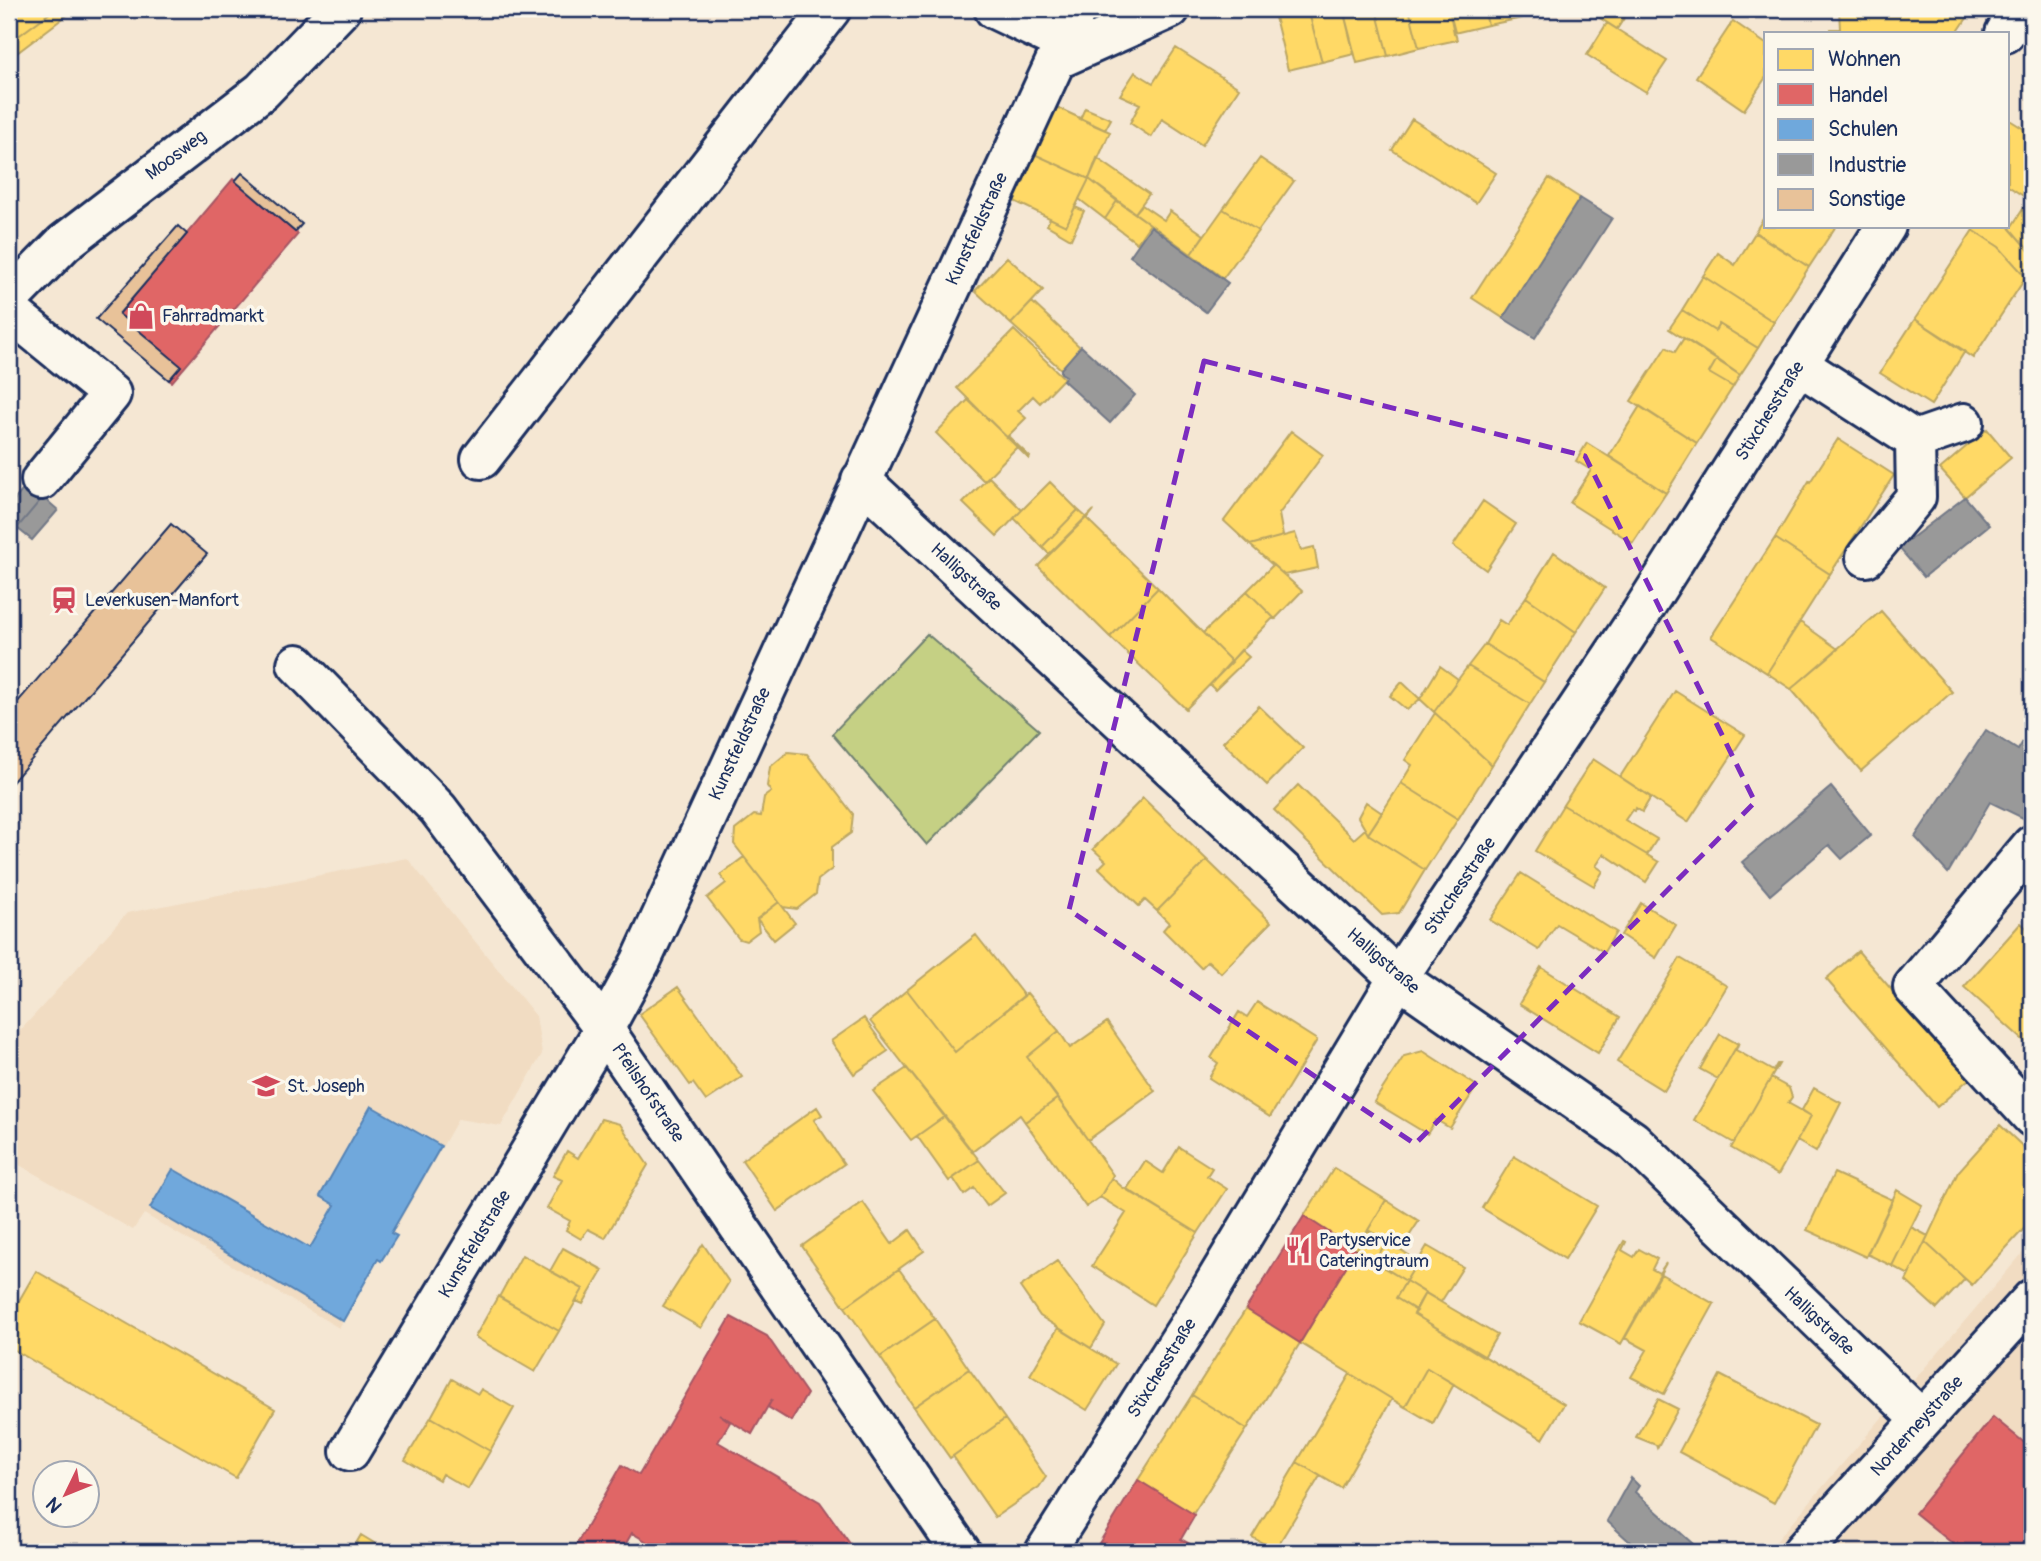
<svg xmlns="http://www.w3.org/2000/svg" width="2041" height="1561" font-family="Pangolin,sans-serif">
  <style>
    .built { fill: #f1dcc2 }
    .green { fill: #c5d084; stroke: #708071; stroke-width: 2 }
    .homes { fill: #ffd966; stroke: #bba664; stroke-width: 2 }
    .shops { fill: #e06666; stroke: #a55664; stroke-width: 2 }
    .schools { fill: #6fa8dc; stroke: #5684b6; stroke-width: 2 }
    .industry { fill: #999; stroke: #737987; stroke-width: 2 }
    .building { fill: #e8c299; stroke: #1b2f5e; stroke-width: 2 }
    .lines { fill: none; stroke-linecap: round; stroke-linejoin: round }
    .minor-casing { stroke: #1b2f5e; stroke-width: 44 }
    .minor { stroke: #fbf7ec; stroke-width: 38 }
    .marked { fill: none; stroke: #7b2cbf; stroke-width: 5; stroke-dasharray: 14 9; stroke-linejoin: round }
    .labels { text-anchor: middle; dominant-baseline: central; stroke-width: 7; stroke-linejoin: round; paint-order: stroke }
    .street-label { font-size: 18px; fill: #1b2f5e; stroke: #fbf7ec }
    .poi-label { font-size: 18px; fill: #1b2f5e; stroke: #fbf7ec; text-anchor: start }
  </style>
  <rect width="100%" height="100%" fill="#f5e7d3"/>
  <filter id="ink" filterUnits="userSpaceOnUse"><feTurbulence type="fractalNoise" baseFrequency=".0143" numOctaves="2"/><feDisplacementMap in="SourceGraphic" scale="14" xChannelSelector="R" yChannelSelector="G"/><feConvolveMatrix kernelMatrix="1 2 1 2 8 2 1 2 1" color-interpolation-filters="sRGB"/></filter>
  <g filter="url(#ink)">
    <path class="built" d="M407,858L536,1016L542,1054L501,1126L458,1119L339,1328L144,1214L133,1230L9,1159V1043L127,913Z
      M2032,1242V1552H1767L1963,1323Z"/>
    <path class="green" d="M927,634L1039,730L927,845L832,734Z"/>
    <path class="homes" d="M9,9H55L9,43Z
      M55,9H75L9,59V43Z
      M1273,9H1308L1322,62L1288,70Z
      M1308,9H1343L1354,54L1322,62Z
      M1343,9H1376L1388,56L1357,63Z
      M1376,9H1409L1419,48L1388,56Z
      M1409,9H1449L1457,40L1419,48Z
      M1449,9H1484L1488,25L1454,33Z
      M1484,9H1527L1522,18L1488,25Z
      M1586,9H1630L1617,29Z
      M1829,9H1973L1957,33H1830V29H1840L1839,9Z
      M1733,21L1766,44V77L1744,110L1696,77Z
      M1607,23L1667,61L1646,92L1587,55Z
      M1176,48L1239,88L1202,145L1162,119L1151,137L1130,123L1140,104L1120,95L1135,72L1153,83Z
      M1054,106L1110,132L1089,179L1032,153Z
      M1085,108L1111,119L1105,130L1080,119Z
      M1412,119L1496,173L1476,203L1392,150Z
      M2008,119L2032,134L2031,201L2008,186Z
      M1032,153L1089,179L1066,226L1010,199Z
      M1097,158L1149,194L1135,213L1089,179Z
      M1260,158L1294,181L1258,231L1223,209Z
      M1549,178L1580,198L1503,318L1472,298Z
      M1089,179L1117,201L1105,219L1079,199Z
      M2032,199V254L2010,229L2029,200L2031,201Z
      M1117,201L1150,224L1137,243L1105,219Z
      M1142,205L1164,220L1170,211L1204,235L1191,254L1135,213Z
      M1075,207L1084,211L1071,239L1047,225L1050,218L1066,226Z
      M1223,209L1258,231L1223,278L1191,254Z
      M1766,214V226H1836L1809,267L1755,232Z
      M1975,226H2008L2032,254V268L2026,277L1999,247L1973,230Z
      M1973,230L1999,247L2026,277L1973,358L1915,319Z
      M1755,233L1809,267L1774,322L1703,276L1718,253L1735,265Z
      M1007,257L1043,290L1011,324L975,291Z
      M1703,276L1774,322L1758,348L1719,324L1715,331L1682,310Z
      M1032,302L1081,348L1061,369L1011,324Z
      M1682,310L1715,331L1719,324L1758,348L1740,375L1669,329Z
      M1915,319L1965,351L1931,405L1880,373Z
      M1014,330L1064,378L1040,403L1033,396L1018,411L1026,418L1008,436L1030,457L1029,459L957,388Z
      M1684,338L1717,359L1709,373L1733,387L1697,443L1631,401L1666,347L1675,352Z
      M1717,359L1740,375L1733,387L1709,373Z
      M968,400L1017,447L984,481L936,433Z
      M1640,406L1697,443L1666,493L1609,456Z
      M1987,429L2011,458L1965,497L1940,469Z
      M1291,431L1323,455L1279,514L1283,536L1250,545L1224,521Z
      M1838,439L1894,475L1830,574L1775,538L1809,481L1810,482Z
      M1587,443L1666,493L1633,543L1570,503L1591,470L1576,461Z
      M989,477L1022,510L997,536L963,503Z
      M1050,482L1078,510L1042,547L1014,518Z
      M1483,501L1516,524L1486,570L1453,546Z
      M1078,510L1086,517L1049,554L1042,547Z
      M1094,510L1087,519L1158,588L1110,637L1038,566Z
      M1295,533L1301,550L1314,547L1318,568L1284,575L1250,545Z
      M1775,538L1830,574L1767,673L1711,637Z
      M1554,552L1605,588L1576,632L1526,597Z
      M1273,565L1302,591L1275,619L1247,591Z
      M1158,588L1232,662L1186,709L1110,637Z
      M1247,591L1275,619H1272L1231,661L1203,633Z
      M1526,597L1576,632L1544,682L1485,644L1499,620L1507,625Z
      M1881,611L1952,692L1861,771L1791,689Z
      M1800,622L1838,649L1791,689L1767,673Z
      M1485,644L1544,682L1530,704L1468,666Z
      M1241,650L1249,657L1215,690L1210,685Z
      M1440,666L1458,679L1434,712L1420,699Z
      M1468,666L1530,704L1492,765L1434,712Z
      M1402,682L1420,699L1407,710L1390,696Z
      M1675,691L1745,735L1688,822L1620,777Z
      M1259,706L1303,748L1267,785L1223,742Z
      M1435,713L1492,765L1458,819L1401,783L1412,765L1405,760Z
      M788,752L807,754L853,814L851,833L832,847V869L818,880L816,894L797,909L783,907L734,844L735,830L754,815L761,816L764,797L771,792L767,786L770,767Z
      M1593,759L1651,797L1642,812L1636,808L1635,811L1632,810L1625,820L1657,839L1647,855L1563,805Z
      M1401,783L1458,819L1425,870L1368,834Z
      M1298,785L1354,839L1365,829L1368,834L1425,870L1399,913L1382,915L1274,810Z
      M1143,798L1207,860L1157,911L1145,900L1139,906L1099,868L1106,861L1093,849Z
      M1366,802L1382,813L1368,834L1358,817Z
      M1563,805L1659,862L1646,882L1604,854L1596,866L1603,871L1594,886L1535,851Z
      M744,857L779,902L757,919L759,931L746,941L739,939L707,898L726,883L720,875Z
      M1207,860L1271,922L1221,973L1208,961L1201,968L1163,930L1169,923L1157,911Z
      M1521,873L1616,932L1604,952L1557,924L1539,950L1490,920Z
      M779,902L795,923L774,940L757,919Z
      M1641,903L1676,925L1656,958L1621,935Z
      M2021,923L2032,933V1048L1964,987Z
      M976,935L1024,996L955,1052L907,990Z
      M1858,951L1969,1079L1937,1107L1826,979Z
      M1680,958L1727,986L1664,1091L1617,1062Z
      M1541,967L1620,1017L1598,1053L1519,1004Z
      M678,987L742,1077L706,1101L693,1083L690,1085L639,1014Z
      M907,990L955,1052L1027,993L1059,1031L1027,1057L1058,1098L1025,1122L1020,1115L972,1152L870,1021Z
      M1257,1002L1317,1040L1270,1117L1209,1078L1218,1063L1211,1058L1239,1012L1247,1017Z
      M864,1018L888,1051L854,1074L831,1041Z
      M1107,1022L1155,1091L1088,1140L1027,1057L1059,1031L1070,1048Z
      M1720,1034L1738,1044L1718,1079L1700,1069Z
      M1739,1042L1736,1050L1773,1071L1777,1064H1779L1734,1143L1694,1120Z
      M1423,1051L1477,1086L1450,1128L1436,1120L1427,1134L1374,1102L1404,1056Z
      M907,1068L945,1116L911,1140L873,1091Z
      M1771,1078L1789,1088L1792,1097L1788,1103L1811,1116L1778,1175L1731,1148Z
      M1814,1088L1841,1103L1816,1152L1797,1141L1811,1116L1802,1110Z
      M1058,1098L1113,1175L1100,1197L1086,1207L1025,1122Z
      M817,1107L822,1115L814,1120L844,1164L777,1211L742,1160Z
      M945,1116L979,1160L949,1181L917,1136Z
      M601,1119L620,1124L648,1165L605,1238L588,1229L581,1239L566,1230L570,1221L547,1208L562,1180L553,1176L567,1151L578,1158Z
      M2000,1125L2032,1155V1220L1972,1285L1925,1242L1958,1172Z
      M1179,1147L1212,1168L1207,1176L1227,1189L1198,1233L1127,1189L1145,1161L1163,1173Z
      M1514,1156L1597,1206L1565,1259L1482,1208Z
      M979,1160L1005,1193L987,1206L974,1188L964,1195L953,1178Z
      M1334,1168L1386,1200L1356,1250L1304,1216Z
      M1834,1173L1893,1200L1866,1257L1807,1230Z
      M1112,1178L1122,1187L1198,1233L1153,1305L1092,1266L1126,1213L1100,1197Z
      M1897,1190L1922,1205L1892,1266L1867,1254Z
      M1386,1200L1419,1221L1400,1250L1368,1230Z
      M863,1202L892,1244L910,1230L924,1251L845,1307L802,1246Z
      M1911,1227L1928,1236L1909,1275L1892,1266Z
      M1368,1230L1387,1241L1374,1262L1356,1250Z
      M1387,1241L1418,1261L1406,1281L1374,1262Z
      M1624,1241L1626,1242L1622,1250L1634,1257L1639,1249L1657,1259L1652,1269L1659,1273L1666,1263L1621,1344L1579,1321Z
      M1925,1242L1965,1279L1937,1309L1906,1281Z
      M703,1244L729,1282L701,1328L663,1306Z
      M1427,1246L1463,1267L1441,1302L1406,1281Z
      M563,1248L603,1270L583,1304L576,1301L583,1289L550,1271Z
      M1356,1250L1406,1281L1396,1298L1417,1311L1414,1314L1564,1404L1543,1439L1427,1368L1405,1407L1300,1343Z
      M522,1255L583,1289L559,1331L499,1297Z
      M1057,1261L1105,1325L1091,1348L1040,1316L1020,1287Z
      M899,1269L935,1319L880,1357L845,1307Z
      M36,1271L275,1409L236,1478L9,1347V1318Z
      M1661,1274L1714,1304L1664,1394L1631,1377L1647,1350L1625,1338Z
      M1406,1281L1425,1293L1415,1310L1396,1298Z
      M1425,1293L1497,1335L1484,1357L1414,1314Z
      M498,1296L559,1331L535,1372L475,1337Z
      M1246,1309L1300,1343L1247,1429L1192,1395Z
      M935,1319L969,1369L914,1407L880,1357Z
      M1058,1328L1116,1364L1087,1410L1030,1375Z
      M1427,1368L1454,1384L1433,1423L1405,1407Z
      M969,1369L1005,1419L950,1458L914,1407Z
      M1350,1374L1392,1399L1341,1488L1297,1462Z
      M1720,1375L1816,1425L1774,1503L1679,1452Z
      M452,1379L478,1394L481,1389L514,1408L490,1451L431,1417Z
      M1192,1395L1247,1429L1193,1514L1138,1480Z
      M1658,1399L1678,1409L1657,1448L1656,1445L1636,1437Z
      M431,1417L490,1451L468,1489L442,1474L439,1480L405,1460Z
      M1005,1419L1046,1477L1039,1487L995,1517L953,1456Z
      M1297,1462L1320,1476L1275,1550L1252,1537Z
      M361,1535L389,1552H351Z"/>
    <path class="shops" d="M233,179L298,234L172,382L169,380L181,366L119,314Z
      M1304,1216L1356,1250L1300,1343L1246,1309Z
      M731,1317L767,1336L807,1394L791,1421L768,1407L772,1399L752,1434L719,1414L730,1422L718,1442L820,1502L856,1552H664L632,1533L621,1552H572L622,1465L639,1475Z
      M1993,1417L2032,1449V1552H1963L1915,1513Z
      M1138,1480L1195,1515L1181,1539L1190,1544L1185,1552H1110L1098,1545Z"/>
    <path class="schools" d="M371,1106L441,1146L391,1233L397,1236L381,1261L378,1259L343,1321L150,1208L173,1169L310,1248L335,1205L320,1196Z"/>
    <path class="industry" d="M1580,198L1612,218L1535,338L1503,318Z
      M1151,226L1228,283L1206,312L1130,256Z
      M1081,346L1135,395L1110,423L1063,380L1066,376L1061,373V369Z
      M28,484L43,497L17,528L9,521V506Z
      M43,497L58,510L32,540L17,528Z
      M1965,497L1989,525L1924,577L1899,548Z
      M2032,726V811L2027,820L1990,802L1948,873L1915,837L1986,730L2018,750Z
      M1831,787L1871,835L1842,859L1829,845L1770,895L1742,862Z
      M1631,1478L1639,1486L1635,1492L1702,1552H1641L1607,1521Z"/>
    <path class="building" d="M242,173L302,224L295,232L235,181Z
      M178,226L187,234L119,314L181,366L169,380L96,319Z
      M171,524L207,554L9,786V712Z"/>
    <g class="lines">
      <defs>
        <path id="minor" d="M994,9L1063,42
          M2005,33L2020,9
          M1056,60L1170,9
          M9,299L64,243L262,91L341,9
          M9,311L111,394L41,480
          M1799,365L1915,440L1964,423
          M481,459L831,9
          M861,480L1398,978L1632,1140L1922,1420
          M1866,557L1916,497L1915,440
          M297,664L438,809L604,1029L961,1552
          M2032,845L1913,987L2032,1117
          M350,1451L604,1029L641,961L1056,60L1076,9
          M1045,1552L1193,1319L1398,978L1640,615L1886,226
          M1802,1552L2032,1299"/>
      </defs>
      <use href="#minor" class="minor-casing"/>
      <use href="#minor" class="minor"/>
    </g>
  </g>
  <path class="marked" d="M1204,361L1585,456L1755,802L1415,1144L1069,910Z"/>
  <defs>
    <symbol id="shop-bare" viewBox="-9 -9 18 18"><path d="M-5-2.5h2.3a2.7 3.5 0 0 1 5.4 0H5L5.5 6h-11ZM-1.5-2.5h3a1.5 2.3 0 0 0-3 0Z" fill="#d1495b" stroke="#fbf7ec" stroke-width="2.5" paint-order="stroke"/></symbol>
    <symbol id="station-bare" viewBox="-9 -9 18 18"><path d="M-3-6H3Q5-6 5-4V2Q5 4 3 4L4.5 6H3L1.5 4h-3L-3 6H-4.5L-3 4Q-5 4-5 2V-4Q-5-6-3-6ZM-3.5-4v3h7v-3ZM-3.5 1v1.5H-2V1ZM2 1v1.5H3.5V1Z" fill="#d1495b" stroke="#fbf7ec" stroke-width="2.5" paint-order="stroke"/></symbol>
    <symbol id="school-bare" viewBox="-9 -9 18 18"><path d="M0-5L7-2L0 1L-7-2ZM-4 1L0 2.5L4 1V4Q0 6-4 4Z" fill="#d1495b" stroke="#fbf7ec" stroke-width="2.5" paint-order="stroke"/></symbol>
    <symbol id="restaurant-bare" viewBox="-9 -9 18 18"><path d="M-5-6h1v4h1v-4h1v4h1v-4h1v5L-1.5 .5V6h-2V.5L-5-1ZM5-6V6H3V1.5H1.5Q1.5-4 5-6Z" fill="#d1495b" stroke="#fbf7ec" stroke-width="2.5" paint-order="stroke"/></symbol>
  </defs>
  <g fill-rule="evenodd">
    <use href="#shop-bare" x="122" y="297" width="38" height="38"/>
    <use href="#station-bare" x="45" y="581" width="38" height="38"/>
    <use href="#school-bare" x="247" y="1067" width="38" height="38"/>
    <use href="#restaurant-bare" x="1279" y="1231" width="38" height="38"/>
  </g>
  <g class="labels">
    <g class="street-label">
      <text transform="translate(176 155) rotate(-37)">Moosweg</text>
      <text transform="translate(977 229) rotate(-65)">Kunstfeldstraße</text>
      <text transform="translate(1770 411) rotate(-58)">Stixchesstraße</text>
      <text transform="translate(966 577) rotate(43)">Halligstraße</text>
      <text transform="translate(740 744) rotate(-65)">Kunstfeldstraße</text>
      <text transform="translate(1460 886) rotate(-56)">Stixchesstraße</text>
      <text transform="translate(1383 961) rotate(41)">Halligstraße</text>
      <text transform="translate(648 1093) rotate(56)">Pfeilshofstraße</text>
      <text transform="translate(475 1244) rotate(-59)">Kunstfeldstraße</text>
      <text transform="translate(1819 1321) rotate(44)">Halligstraße</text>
      <text transform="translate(1162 1368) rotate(-58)">Stixchesstraße</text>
      <text transform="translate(1917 1426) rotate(-48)">Norderneystraße</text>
    </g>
    <g class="poi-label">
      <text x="162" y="316">Fahrradmarkt</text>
      <text x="85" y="600">Leverkusen-Manfort</text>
      <text x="287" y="1086">St. Joseph</text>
      <text x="1319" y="1240">Partyservice<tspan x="1319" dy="21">Cateringtraum</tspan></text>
    </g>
  </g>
  <rect width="2041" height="1561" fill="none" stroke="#fbf7ec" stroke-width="35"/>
  <rect x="18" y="18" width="2006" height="1526" fill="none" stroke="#1b2f5e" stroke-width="2.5" filter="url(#ink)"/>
  <rect x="1764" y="32" width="245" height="196" fill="#fbf7ec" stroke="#a1a7b3" stroke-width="2"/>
  <rect x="1778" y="49" width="35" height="21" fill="#ffd966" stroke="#a1a7b3" stroke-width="2"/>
  <text x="1828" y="66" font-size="21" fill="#1b2f5e">Wohnen</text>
  <rect x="1778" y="84" width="35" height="21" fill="#e06666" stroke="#a1a7b3" stroke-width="2"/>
  <text x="1828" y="102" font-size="21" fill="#1b2f5e">Handel</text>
  <rect x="1778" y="119" width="35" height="21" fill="#6fa8dc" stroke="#a1a7b3" stroke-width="2"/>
  <text x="1828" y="136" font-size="21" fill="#1b2f5e">Schulen</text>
  <rect x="1778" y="154" width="35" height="21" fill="#999999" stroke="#a1a7b3" stroke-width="2"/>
  <text x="1828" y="172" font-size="21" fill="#1b2f5e">Industrie</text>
  <rect x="1778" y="189" width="35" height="21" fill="#e8c299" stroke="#a1a7b3" stroke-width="2"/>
  <text x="1828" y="206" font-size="21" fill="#1b2f5e">Sonstige</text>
  <g transform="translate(66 1494) rotate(227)"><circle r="33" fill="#fbf7ec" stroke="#a1a7b3" stroke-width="2"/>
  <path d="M0-5L12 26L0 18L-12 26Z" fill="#d1495b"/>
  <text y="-10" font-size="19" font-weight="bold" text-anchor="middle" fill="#1b2f5e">N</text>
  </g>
</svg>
